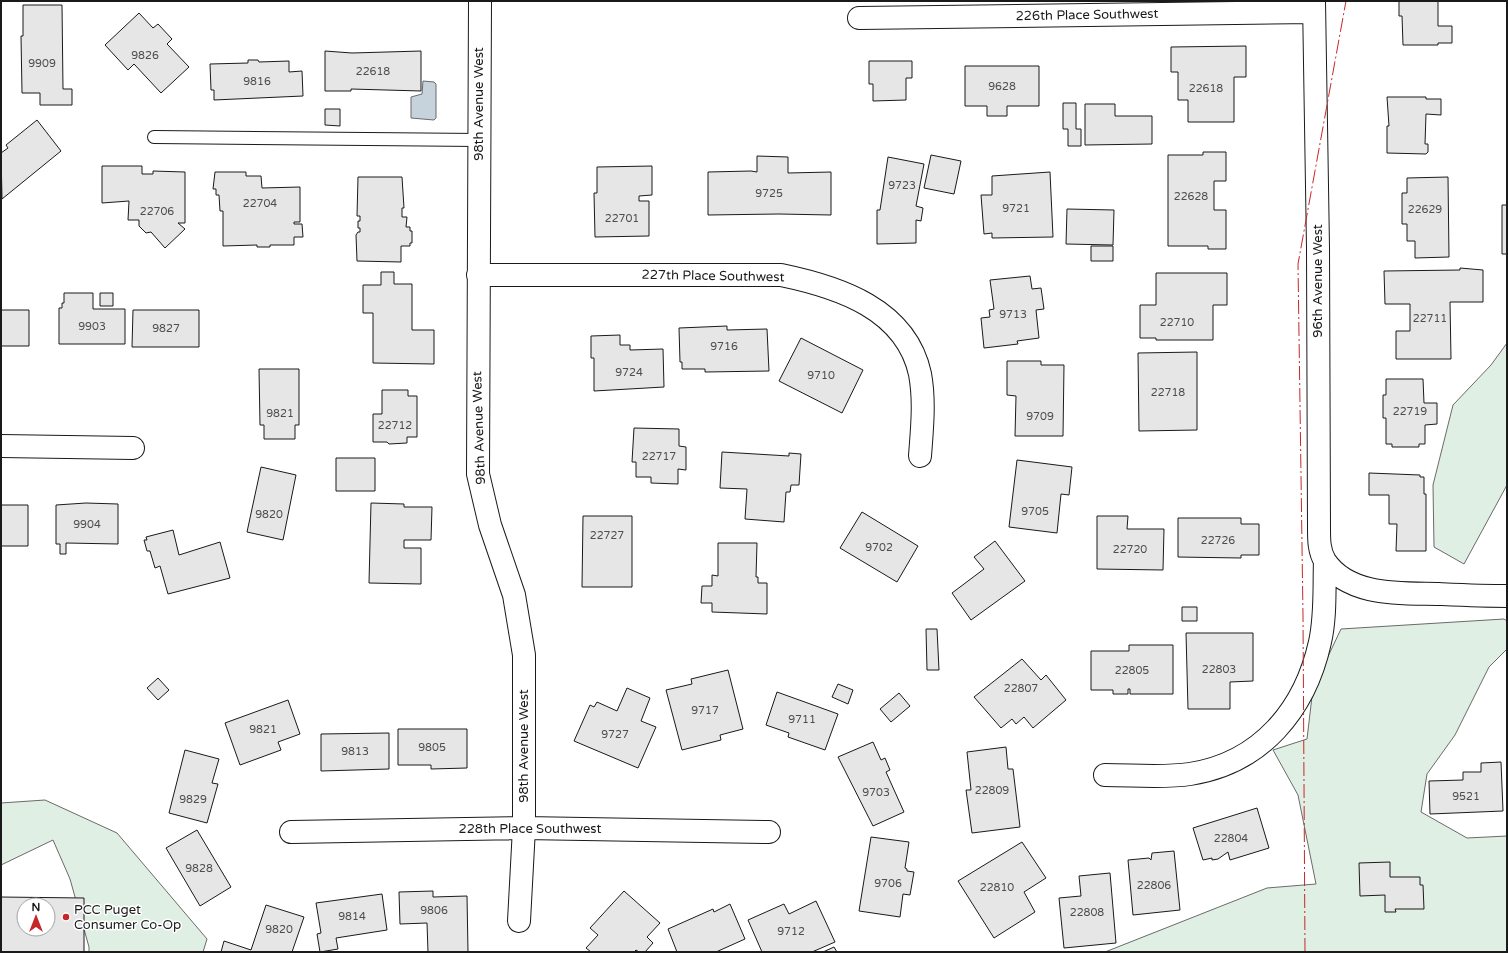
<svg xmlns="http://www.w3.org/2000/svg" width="1508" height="953" font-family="'Varela Round',sans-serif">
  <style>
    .green { fill: #e0efe3; stroke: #6a6a6a }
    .water { fill: #c6d2dc; stroke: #6a6a6a }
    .building { fill: #e6e6e6; stroke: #1a1a1a; fill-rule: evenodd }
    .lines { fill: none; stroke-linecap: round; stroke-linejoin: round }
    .service-casing { stroke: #1a1a1a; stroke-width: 14 }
    .minor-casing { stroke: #1a1a1a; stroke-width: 24 }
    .service { stroke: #fff; stroke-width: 12 }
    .minor { stroke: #fff; stroke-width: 22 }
    .power { stroke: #c62828; stroke-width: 1; stroke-dasharray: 14 3 2 3; stroke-linecap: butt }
    .poi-dot { fill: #c62828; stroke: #fff; stroke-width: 1.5 }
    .labels { text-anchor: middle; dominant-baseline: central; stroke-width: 3; stroke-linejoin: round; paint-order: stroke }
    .number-label { font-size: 11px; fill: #4d4d4d }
    .street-label { font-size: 13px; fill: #1a1a1a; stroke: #fff }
    .poi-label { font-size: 13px; fill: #1a1a1a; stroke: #fff; text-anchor: start }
  </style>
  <rect width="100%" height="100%" fill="#fff"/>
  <path class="green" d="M1507,343V485L1464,564L1434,547L1433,485L1453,405L1491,365Z
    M1504,619L1507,621V649L1489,667L1455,735L1427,774L1421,812L1467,838L1507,836V952H1105L1267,888L1316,884L1298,795L1273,750L1307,739L1313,688L1341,629Z
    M45,800L117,833L207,939L203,952H89V947L70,879L53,840L1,865V803Z"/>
  <path class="water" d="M423,81L434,82L436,84V118L434,120L411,118V97L422,94Z"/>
  <path class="building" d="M1399,1H1438V26H1452V43H1438V45H1403L1402,16H1399Z
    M23,5H62L63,89H72V105H40V93H22L21,36H23Z
    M139,13L153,28L158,24L172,39L167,44L189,67L161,93L134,64L128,70L105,45Z
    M1246,46V77H1234V122H1188V100H1178V72H1171V47Z
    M325,51L352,53L421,51V91L351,89V91H325Z
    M248,60H258L259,62L289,61V72L302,71L303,96L214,100V90H211L210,64L248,63Z
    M869,61H912V78H906V100L873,101V84H869Z
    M965,66H1039V106H1007V116H987V106H965Z
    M1387,97H1426V99H1441V115L1426,114L1425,144H1428V152L1426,154L1387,153V126H1389Z
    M1063,103H1076V129H1081V146H1068V129H1063Z
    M1085,104H1115V116H1152V144L1085,145Z
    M325,109H340V126L325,125Z
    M37,120L61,151L2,199L1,153L8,148L6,145Z
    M1203,152H1226V181H1214V210H1226V249H1208V246H1168V155H1203Z
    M931,155L961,161L954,194L924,188Z
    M757,156L788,157V173L831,172V215L779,214L708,215V172L751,171L757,172Z
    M888,157L924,164L916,206L923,208L921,221L916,220V243L877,244V210H880Z
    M102,166H142V174H153V171L185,172V223H178L185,229L165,248L151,232L146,233L139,226V220H128L129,201L102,203Z
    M652,166V195L639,196V201H649V236L595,237L594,193H597V167Z
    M215,172H246V176H261L262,188L300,187V222H294V224H302L303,237H294V245H270V247H257V245L223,246V211H220L219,195H216V189H213Z
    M1050,172L1053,237L992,238V233L984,234L981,195H992V176Z
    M358,177H402L404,208H402V217H407L406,227H410V231H412V243H410V246H401V262L357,261L356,235L358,232H360V228H358V221H360V216H357Z
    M1448,177L1449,257L1415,258V241H1407V224H1402V193H1407V178Z
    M1502,205H1507V254H1502Z
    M1067,209L1114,210L1113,245L1066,244Z
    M1091,246H1113V261H1091Z
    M1460,268L1483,270V302H1450L1451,359H1396V331H1410V304H1385L1384,271L1460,270Z
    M381,272H394V284H412V330H434V364L373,363V313H363V285H381Z
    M1156,273H1227V305H1213V340H1156V338H1140V305H1156Z
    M1030,276L1032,289L1041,288L1044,309L1036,310L1039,338L1017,341L1018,344L984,348L981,318L990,317L989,310L994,309L990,280Z
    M64,293H93V309H125V344H59V308H62V303H64Z
    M100,293H113V306H100Z
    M1,310H29V346H1Z
    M133,310H199V347H132Z
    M727,326V330L767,329L769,371L705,372V369H682V362H680L679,328Z
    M620,335V345H630V350L663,349L664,387L594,391V358H591V336Z
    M801,338L863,370L842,413L779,381Z
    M1197,352V430L1139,431L1138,353Z
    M1007,361H1041V365H1064L1063,436H1015L1016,396L1007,395Z
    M259,369H299V425H295V439H264V425H260Z
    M1386,379H1423L1424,403H1437V424L1425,425V444H1419V447H1392V444H1386V418H1383V395H1386Z
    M382,390H408V396H417V437H407V443L389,444L387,442H373V414H382Z
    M634,428L679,429V446L686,447V470L678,469V484L651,483V477H636V462H632Z
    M722,452L789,456V453L801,454L799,485H791L790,492H786L784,522L745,519L747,489L720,488Z
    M336,458H375V491H336Z
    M1017,460L1072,467L1069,495L1061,494L1057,533L1009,527Z
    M261,467L296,475L283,540L247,532Z
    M1369,473L1420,475V477H1424V494H1426V551H1396L1397,524H1389V495H1369Z
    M86,503L118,504V544L66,543V554H60V544H56V505Z
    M371,503L404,504V507H432L431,540H404V548H421V584L369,583Z
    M1,505H28V546H1Z
    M862,512L918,546L897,582L840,548Z
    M583,516H632V587H582Z
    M1097,516H1128L1127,529H1164L1163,570L1097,569Z
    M1178,518H1241V524H1259V555H1241V558L1178,557Z
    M173,530L179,555L220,542L230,578L168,594L160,566L155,568L150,551H147L144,540H147L146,537Z
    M995,541L1025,581L971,620L952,593L984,569L974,557Z
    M718,543H757L756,577H758V583H767V614L712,612V603H701L702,586H712V575L718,576Z
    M1182,607H1197V621H1182Z
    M926,629H937L939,670H927Z
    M1186,633H1253V681L1230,682V709H1188Z
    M1129,645H1173V694H1130V689H1128V694H1113V690H1091V651H1129Z
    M1022,659L1041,680L1046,675L1066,700L1033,728L1024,717L1016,724L1012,719L1001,728L974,697Z
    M728,670L743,729L720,735L721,740L682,750L666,690L692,684L691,679Z
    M158,678L169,690L158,700L147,688Z
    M838,684L853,690L848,704L832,697Z
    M627,688L650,698L641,721L656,727L638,768L574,741L590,705L594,707L597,702L617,711Z
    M777,692L838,714L825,750L788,737L789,733L766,725Z
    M899,693L910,706L891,722L880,709Z
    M288,700L300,734L278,742L281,750L240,765L225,723Z
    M398,729H467V768L431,769V765H398Z
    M389,733V769L321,771V734Z
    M873,742L881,760L885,758L890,770L886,772L904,812L873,826L838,757Z
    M1006,747L1008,769H1013L1020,827L972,833L966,790H971L967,752Z
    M185,750L219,759L212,783L218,784L207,823L169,813Z
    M1501,762L1503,811L1430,814L1429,781L1463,780V772H1481V763Z
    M1257,808L1269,848L1230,860L1228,852L1218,859L1212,860V858L1203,860L1193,828Z
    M197,830L231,887L200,906L166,848Z
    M871,837L909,842L905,868L907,869V871L914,872L910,895L903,894L900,917L859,911Z
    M1022,842L1046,878L1024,892L1035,912L994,938L958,881Z
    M1174,851L1180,910L1133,915L1128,860L1149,858L1151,860L1152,853Z
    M1390,862V877H1420V885H1423L1424,909H1395L1396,912H1385V895L1360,896L1359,863Z
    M1110,873L1116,943L1064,948L1059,898L1081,896L1079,876Z
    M433,891V897L467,896L468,952H428L427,923L400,924L399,892Z
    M624,891L660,923L647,937L653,943L645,952H639L636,950L634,952H591L586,948L598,935L590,928Z
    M382,894L387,930L336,938L338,949L320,952L317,934L321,933L316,903Z
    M1,897L84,898V952H1ZM24,905H48V929H24Z
    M816,901L835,942L812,952H762L748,920L784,904L789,914Z
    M730,904L745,939L716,952H677L668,929L713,909L714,912Z
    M266,905L304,917L292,952H221L224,941L251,950Z
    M834,947L837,952H823Z"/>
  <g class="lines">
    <defs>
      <path id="service" d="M154,137L479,140"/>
      <path id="minor" d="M480,1L478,474L490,525L514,595L524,655V828L519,921
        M1314,1L1318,248L1319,529C1319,540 1319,551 1325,561C1349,597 1402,593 1439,594C1462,595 1484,596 1507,596
        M859,18L1314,12
        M478,275H781C839,287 906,309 920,374C925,401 922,429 920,456
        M1,446L133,448
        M1105,775C1133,775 1163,778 1190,774C1261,763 1305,710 1320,642C1326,616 1324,587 1325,561
        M291,832L524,828L769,832"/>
    </defs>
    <use href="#service" class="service-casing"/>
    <use href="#minor" class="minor-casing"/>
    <use href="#service" class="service"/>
    <use href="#minor" class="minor"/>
    <path class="power" d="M1305,952L1303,616L1298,264L1346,1"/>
  </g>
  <circle class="poi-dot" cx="66" cy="917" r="4"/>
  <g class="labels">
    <g class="number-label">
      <text x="145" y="55">9826</text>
      <text x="42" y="63">9909</text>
      <text x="373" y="71">22618</text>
      <text x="257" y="81">9816</text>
      <text x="1002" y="86">9628</text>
      <text x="1206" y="88">22618</text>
      <text x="902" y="185">9723</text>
      <text x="769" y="193">9725</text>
      <text x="1191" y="196">22628</text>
      <text x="260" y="203">22704</text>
      <text x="1016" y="208">9721</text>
      <text x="1425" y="209">22629</text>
      <text x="157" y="211">22706</text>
      <text x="622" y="218">22701</text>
      <text x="1013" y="314">9713</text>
      <text x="1430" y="318">22711</text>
      <text x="1177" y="322">22710</text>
      <text x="92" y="326">9903</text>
      <text x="166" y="328">9827</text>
      <text x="724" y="346">9716</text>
      <text x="629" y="372">9724</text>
      <text x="821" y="375">9710</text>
      <text x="1168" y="392">22718</text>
      <text x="1410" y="411">22719</text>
      <text x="280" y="413">9821</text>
      <text x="1040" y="416">9709</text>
      <text x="395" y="425">22712</text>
      <text x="659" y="456">22717</text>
      <text x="1035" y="511">9705</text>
      <text x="269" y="514">9820</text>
      <text x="87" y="524">9904</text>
      <text x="607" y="535">22727</text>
      <text x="1218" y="540">22726</text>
      <text x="879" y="547">9702</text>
      <text x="1130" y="549">22720</text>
      <text x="1219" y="669">22803</text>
      <text x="1132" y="670">22805</text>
      <text x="1021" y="688">22807</text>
      <text x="705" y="710">9717</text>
      <text x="802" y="719">9711</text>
      <text x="263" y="729">9821</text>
      <text x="615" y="734">9727</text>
      <text x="432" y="747">9805</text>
      <text x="355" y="751">9813</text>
      <text x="992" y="790">22809</text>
      <text x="876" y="792">9703</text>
      <text x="1466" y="796">9521</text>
      <text x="193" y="799">9829</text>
      <text x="1231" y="838">22804</text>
      <text x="199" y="868">9828</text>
      <text x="888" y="883">9706</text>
      <text x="1154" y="885">22806</text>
      <text x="997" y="887">22810</text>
      <text x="434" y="910">9806</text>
      <text x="1087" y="912">22808</text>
      <text x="352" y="916">9814</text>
      <text x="279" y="929">9820</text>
      <text x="791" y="931">9712</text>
    </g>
    <g class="street-label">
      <text transform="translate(1087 15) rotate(-1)">226th Place Southwest</text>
      <text transform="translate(479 104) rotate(-90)">98th Avenue West</text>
      <text transform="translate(713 276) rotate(1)">227th Place Southwest</text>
      <text transform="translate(1318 281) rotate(-90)">96th Avenue West</text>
      <text transform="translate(479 428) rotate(-92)">98th Avenue West</text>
      <text transform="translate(524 746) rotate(-90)">98th Avenue West</text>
      <text x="530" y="829">228th Place Southwest</text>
    </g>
    <g class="poi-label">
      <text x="74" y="910">PCC Puget<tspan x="74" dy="15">Consumer Co-Op</tspan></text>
    </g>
  </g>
  <rect width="1508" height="953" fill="none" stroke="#1a1a1a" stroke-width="4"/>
  <g transform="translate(36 917)"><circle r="19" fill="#ffffff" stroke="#a3a3a3"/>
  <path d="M0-3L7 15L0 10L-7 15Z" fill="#c62828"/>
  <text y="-6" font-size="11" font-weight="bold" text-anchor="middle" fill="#1a1a1a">N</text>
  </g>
</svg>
